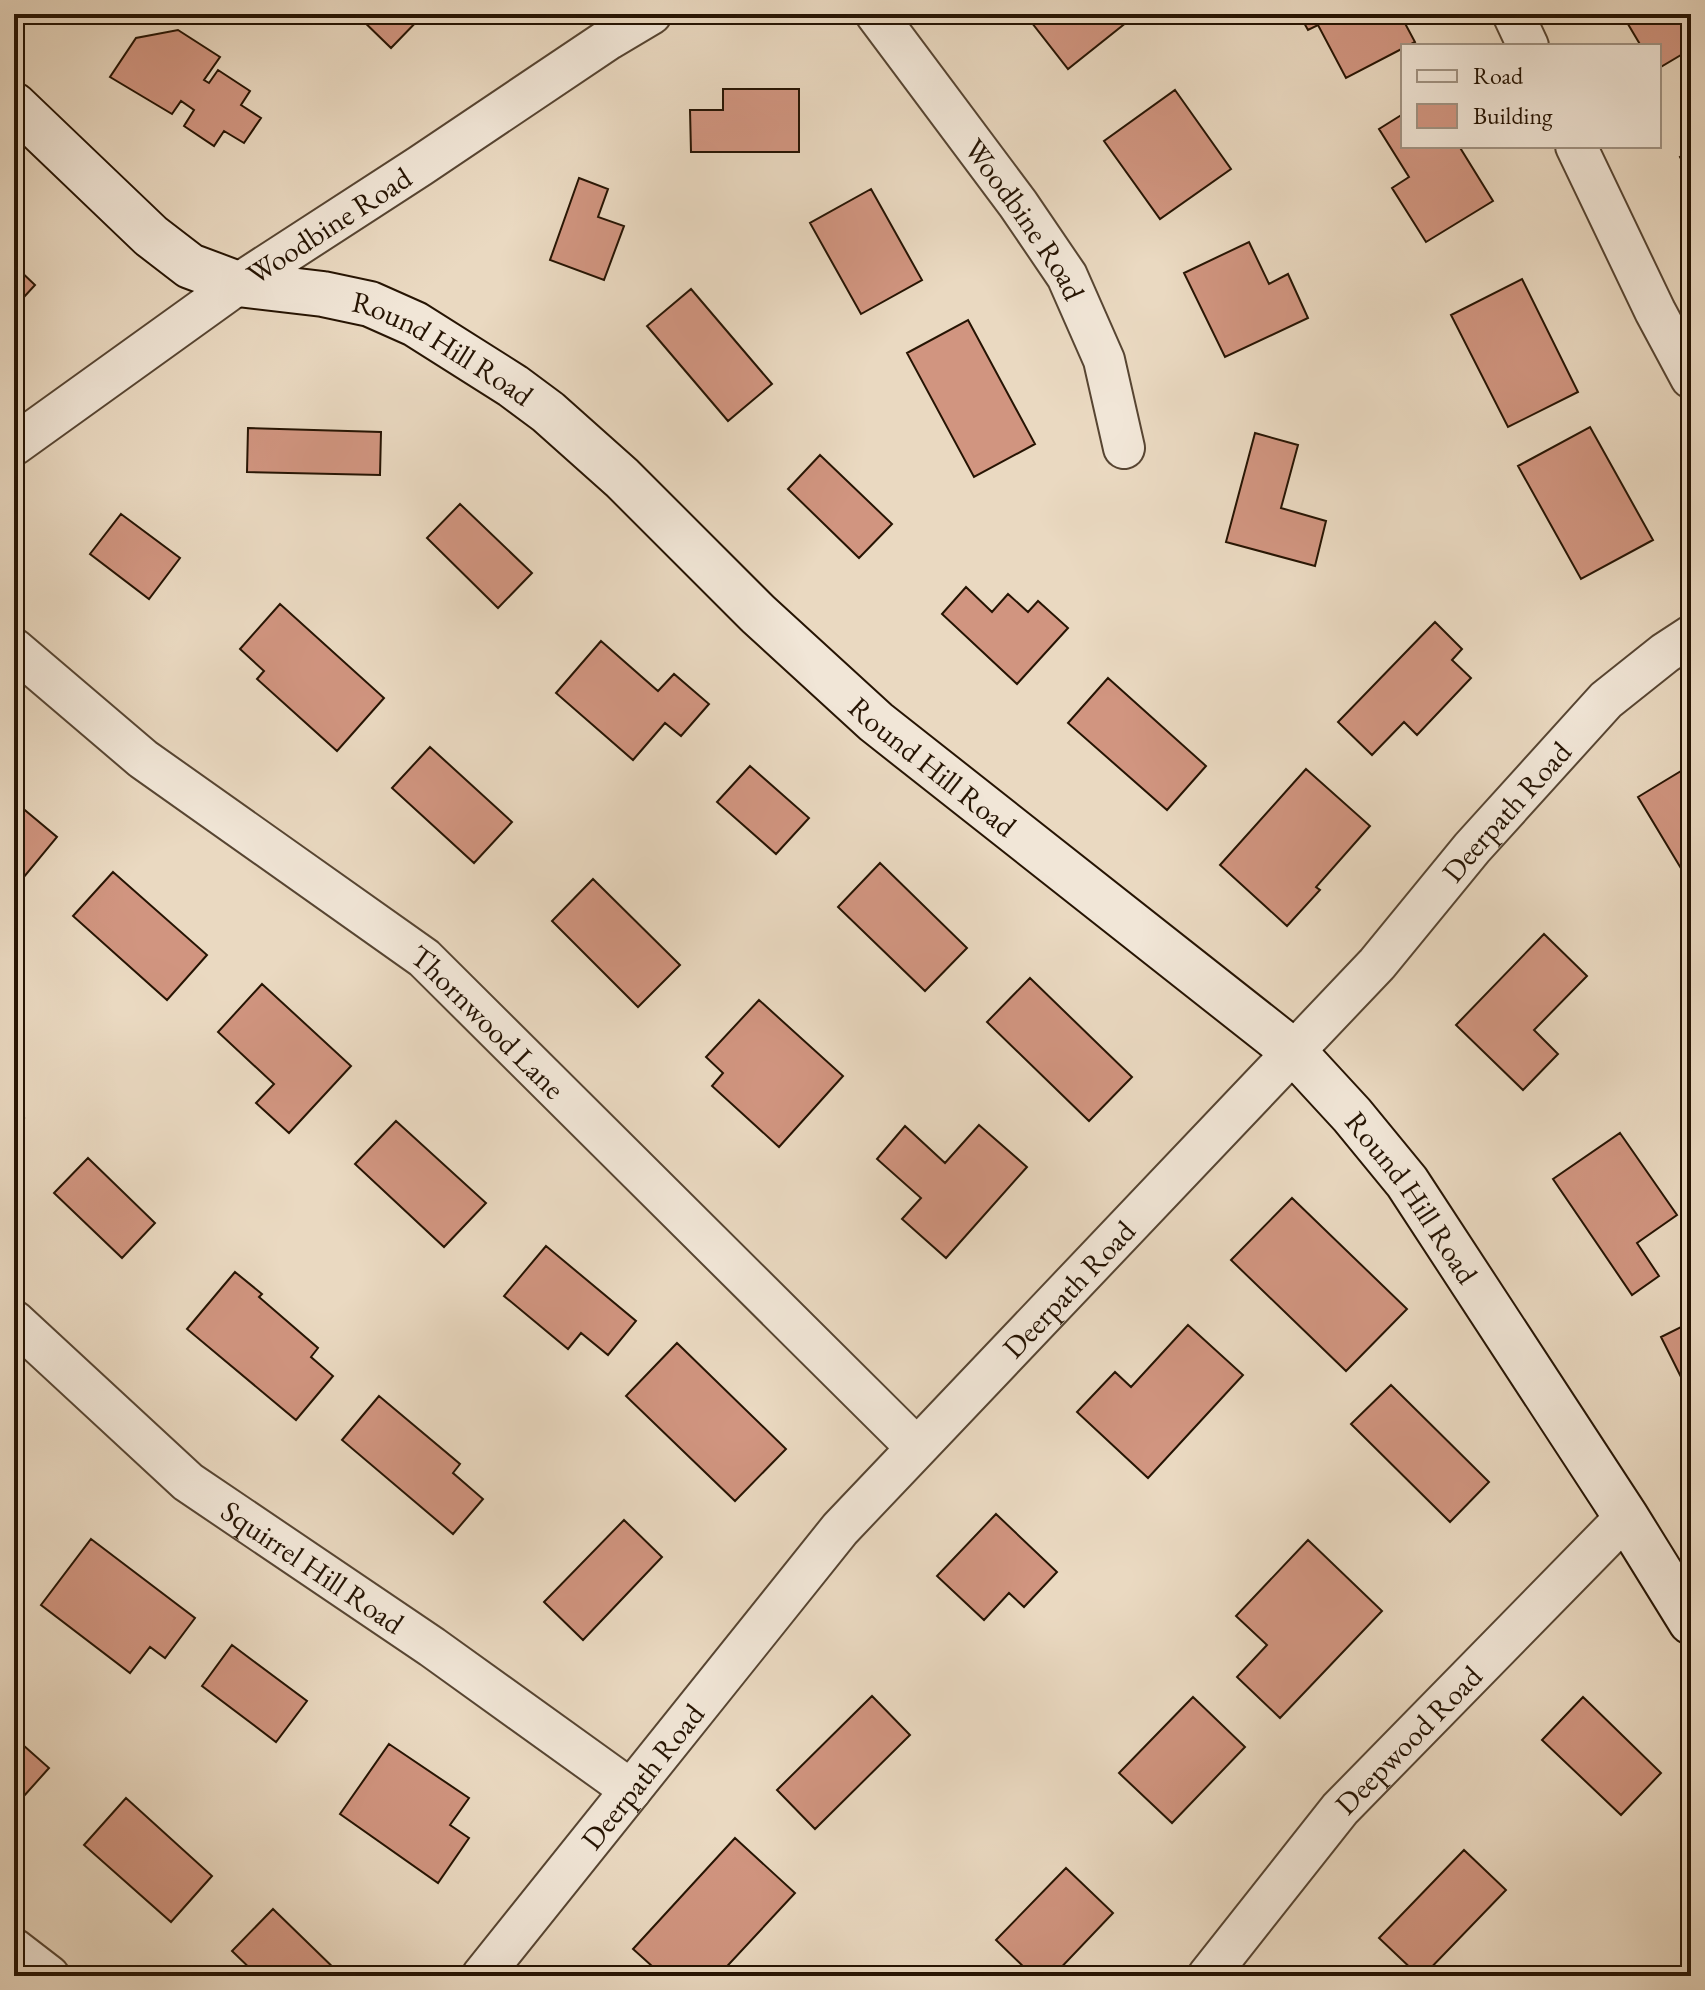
<svg xmlns="http://www.w3.org/2000/svg" width="1705" height="1990" font-family="'EB Garamond',serif">
  <style>
    .building { fill: #d19580; stroke: #261403; stroke-width: 2 }
    .lines { fill: none; stroke-linecap: round; stroke-linejoin: round }
    .street-casing { stroke: #574532; stroke-width: 44 }
    .secondary-casing { stroke: #261403; stroke-width: 48 }
    .street { stroke: #f1e6d7; stroke-width: 40 }
    .secondary { stroke: #f1e6d7; stroke-width: 44 }
    .labels { text-anchor: middle; dominant-baseline: central; stroke-width: 7; stroke-linejoin: round; paint-order: stroke }
    .street-label { font-size: 30px; fill: #261403; stroke: #f1e6d7 }
  </style>
  <rect width="100%" height="100%" fill="#ead9c1"/>
  <filter id="stains"><feTurbulence type="fractalNoise" baseFrequency=".0025" numOctaves="4"/><feColorMatrix values="0 0 0 0 .2 0 0 0 0 .09 0 0 0 0 .02 0 0 0 .5 -.17"/></filter>
  <radialGradient id="worn" r=".72"><stop offset=".6" stop-color="#630" stop-opacity="0"/><stop offset="1" stop-color="#630" stop-opacity=".3"/></radialGradient>
  <path class="building" d="M356,14H424L391,48Z
    M1025,14H1137L1068,69Z
    M1299,14H1400L1415,42L1346,78L1318,25L1308,30Z
    M1622,14H1691V49L1659,68V46H1641Z
    M178,30L220,57L204,80L209,83L218,70L250,91L241,105L261,118L244,143L224,131L214,146L184,126L194,110L181,101L172,114L110,77L136,38Z
    M723,89H799V152H691L690,110H723Z
    M1175,90L1231,169L1160,219L1104,141Z
    M1403,114V146H1459L1493,201L1426,242L1392,188L1409,177L1379,129Z
    M1691,151V178L1680,157Z
    M579,178L608,189L598,217L624,226L604,280L550,260Z
    M871,189L922,280L861,314L810,223Z
    M1249,242L1269,284L1288,274L1308,318L1225,357L1184,273Z
    M14,265L35,285L14,308Z
    M1522,279L1578,392L1508,427L1451,315Z
    M691,289L772,384L728,421L647,326Z
    M968,320L1035,444L974,477L907,353Z
    M1590,427L1653,540L1581,579L1518,466Z
    M248,428L381,432L380,475L247,472Z
    M1255,433L1298,445L1281,508L1326,521L1315,566L1226,542Z
    M820,455L892,524L859,558L788,489Z
    M460,504L532,573L498,608L427,538Z
    M121,514L180,558L149,599L90,554Z
    M966,587L992,612L1008,594L1028,612L1038,601L1068,628L1017,684L942,614Z
    M280,604L384,698L337,751L257,679L264,671L240,649Z
    M1435,622L1462,649L1452,660L1471,678L1417,735L1404,722L1372,755L1338,722Z
    M601,641L658,691L674,674L709,704L681,736L665,723L633,760L556,693Z
    M1108,678L1206,766L1167,810L1068,723Z
    M430,747L512,822L474,863L392,788Z
    M1691,765V872L1685,875L1638,797Z
    M750,766L809,818L776,854L717,802Z
    M1306,769L1370,826L1316,887L1320,890L1287,926L1220,865Z
    M14,801L57,837L14,889Z
    M880,863L967,948L925,991L838,907Z
    M113,872L207,955L167,1000L73,916Z
    M593,879L680,965L638,1007L552,921Z
    M1544,934L1587,976L1534,1030L1558,1054L1523,1090L1456,1025Z
    M1030,978L1132,1077L1089,1121L987,1022Z
    M262,984L351,1066L289,1133L256,1103L274,1084L218,1032Z
    M759,1000L843,1076L779,1147L712,1086L723,1073L706,1057Z
    M14,1108L24,1118L14,1129Z
    M396,1121L486,1203L444,1247L355,1164Z
    M979,1125L1027,1167L946,1258L902,1219L921,1198L877,1159L905,1126L945,1163Z
    M1620,1133L1677,1215L1637,1243L1659,1276L1632,1295L1553,1179Z
    M88,1158L155,1223L122,1258L54,1193Z
    M1292,1198L1407,1309L1346,1371L1231,1260Z
    M546,1246L636,1321L608,1355L581,1333L568,1349L504,1296Z
    M235,1272L262,1294L259,1297L318,1348L311,1357L333,1376L296,1420L187,1329Z
    M1691,1322V1397L1661,1337Z
    M1188,1325L1243,1375L1148,1478L1077,1412L1115,1372L1131,1387Z
    M677,1343L786,1449L735,1501L626,1396Z
    M1391,1385L1489,1482L1450,1522L1351,1424Z
    M379,1396L460,1464L453,1473L483,1499L453,1534L342,1440Z
    M996,1514L1057,1572L1024,1607L1009,1593L984,1620L937,1576Z
    M624,1520L662,1557L583,1640L544,1602Z
    M91,1539L195,1618L165,1658L150,1647L130,1673L41,1605Z
    M1308,1540L1382,1611L1280,1718L1237,1677L1267,1645L1236,1616Z
    M232,1645L307,1701L276,1742L202,1686Z
    M872,1696L910,1735L815,1829L777,1790Z
    M1193,1697L1245,1747L1172,1823L1119,1773Z
    M1583,1697L1661,1773L1621,1815L1542,1740Z
    M14,1737L49,1768L15,1806L14,1805Z
    M389,1744L469,1798L450,1825L469,1838L438,1883L340,1814Z
    M126,1798L212,1876L171,1922L84,1845Z
    M735,1838L795,1893L718,1976H663L633,1949Z
    M1464,1850L1506,1890L1423,1976H1419L1379,1938Z
    M1066,1868L1113,1913L1053,1976H1033L996,1940Z
    M273,1909L342,1976H258L232,1951Z"/>
  <g class="lines">
    <defs>
      <g id="street">
        <path id="s1" d="M876,14L1018,204L1067,276L1104,360L1124,448"/>
        <path d="M1513,14L1528,46"/>
        <path d="M1576,146L1655,311L1691,378"/>
        <path id="s2" d="M14,445L238,284L420,166L609,39L651,14"/>
        <path id="s3" d="M14,649L143,759L424,958L916,1447"/>
        <path id="s4" d="M14,1321L188,1482L432,1647L631,1790"/>
        <path d="M14,1949L49,1976"/>
        <path id="s5" d="M482,1976L840,1529L1377,964L1472,848L1606,700L1665,653L1691,636"/>
        <path id="s6" d="M1208,1976L1340,1809L1626,1517"/>
      </g>
      <g id="secondary">
        <path id="s7" d="M14,105L151,236L190,266L238,284L323,294L370,304L415,324L513,386L548,412L622,478L758,614L876,722L1293,1051L1352,1115L1407,1182L1626,1517L1691,1622"/>
      </g>
    </defs>
    <use href="#street" class="street-casing"/>
    <use href="#secondary" class="secondary-casing"/>
    <use href="#street" class="street"/>
    <use href="#secondary" class="secondary"/>
  </g>
  <g class="labels">
    <g class="street-label">
      <text stroke="none"><textPath href="#s1" startOffset="254">Woodbine Road</textPath></text>
      <text stroke="none"><textPath href="#s2" startOffset="384">Woodbine Road</textPath></text>
      <text stroke="none"><textPath href="#s7" startOffset="508">Round Hill Road</textPath></text>
      <text stroke="none"><textPath href="#s7" startOffset="1156">Round Hill Road</textPath></text>
      <text stroke="none"><textPath href="#s5" startOffset="1552">Deerpath Road</textPath></text>
      <text stroke="none"><textPath href="#s3" startOffset="604">Thornwood Lane</textPath></text>
      <text stroke="none"><textPath href="#s7" startOffset="1804">Round Hill Road</textPath></text>
      <text stroke="none"><textPath href="#s5" startOffset="904">Deerpath Road</textPath></text>
      <text stroke="none"><textPath href="#s4" startOffset="388">Squirrel Hill Road</textPath></text>
      <text stroke="none"><textPath href="#s6" startOffset="310">Deepwood Road</textPath></text>
      <text stroke="none"><textPath href="#s5" startOffset="256">Deerpath Road</textPath></text>
    </g>
  </g>
  <rect width="1705" height="1990" fill="none" stroke="#ead9c1" stroke-width="48"/>
  <rect x="16" y="16" width="1673" height="1958" fill="none" stroke="#261403" stroke-width="4"/>
  <rect x="24" y="24" width="1657" height="1942" fill="none" stroke="#261403" stroke-width="2"/>
  <rect x="1401" y="44" width="260" height="104" fill="#f1e6d7" stroke="#a09282" stroke-width="2"/>
  <rect x="1417" y="70" width="40" height="12" fill="#f1e6d7" stroke="#a09282" stroke-width="2"/>
  <text x="1473" y="84" font-size="24" fill="#261403">Road</text>
  <rect x="1417" y="104" width="40" height="24" fill="#d19580" stroke="#a09282" stroke-width="2"/>
  <text x="1473" y="124" font-size="24" fill="#261403">Building</text>
  <rect width="100%" height="100%" filter="url(#stains)"/>
  <rect width="100%" height="100%" fill="url(#worn)"/>
</svg>
